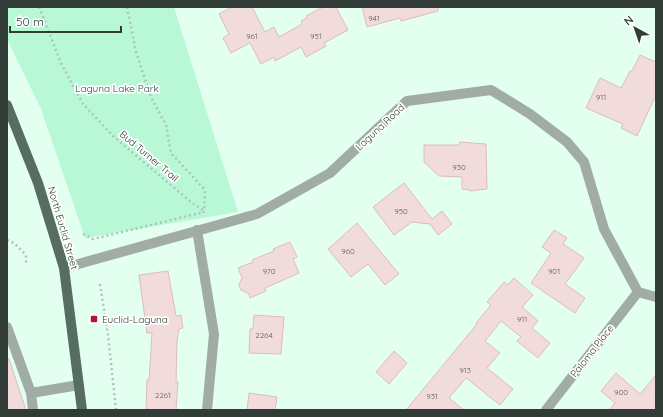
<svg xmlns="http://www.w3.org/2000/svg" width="663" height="417" font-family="Quicksand,sans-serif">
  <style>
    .green { fill: #b8f8d7 }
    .building { fill: #f2dbdb; stroke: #dcbdbc }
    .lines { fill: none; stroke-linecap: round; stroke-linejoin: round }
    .path { stroke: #adc4b8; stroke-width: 2.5; stroke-dasharray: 2 3; stroke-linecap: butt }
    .minor { stroke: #a0aca5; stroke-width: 10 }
    .major { stroke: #586d62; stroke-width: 10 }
    .poi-dot { fill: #ad1931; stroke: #fff; stroke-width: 1.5 }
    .labels { text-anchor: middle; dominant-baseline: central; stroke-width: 3.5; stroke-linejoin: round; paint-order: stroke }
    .number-label { font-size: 8px; fill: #61645f }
    .park-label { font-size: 10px; fill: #1f4c38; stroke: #fff }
    .street-label { font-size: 10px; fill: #313c36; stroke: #fff }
    .poi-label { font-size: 10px; fill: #313c36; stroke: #fff; text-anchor: start }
  </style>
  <rect width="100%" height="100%" fill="#e3fff0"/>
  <path class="green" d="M7,7H174L238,212L85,238L41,109L7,39Z"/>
  <path class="building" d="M232,7H252L265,32L274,27L279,37L302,24L301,21L307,18L306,16L323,7H336L348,30L324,43L326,46L306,57L301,47L275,61L274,57L261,64L250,43L231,53L223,38L229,34L219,14Z
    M362,7H438V11L401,21L400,18L367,27Z
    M640,55L656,62V95L637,136L621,128L623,124L586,108L600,78L621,88L630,71H632Z
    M460,142L486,144L487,189L470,191V190L462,189V177L439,176L424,162V145H459Z
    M404,183L432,219L442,211L452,224L438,235L430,224L412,222L394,235L373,207Z
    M357,223L399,274L385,285L368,264L351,277L328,249Z
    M554,230L567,238L563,244L584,258L565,284L585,298L575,313L531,283L551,253L542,247Z
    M290,242L297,257L293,259L299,273L265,288L266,291L250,298L249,294L241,290L239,285L242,278L238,268L253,262L252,260L274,251L273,249Z
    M168,271L176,316L181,315L183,328L179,329L177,341L176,382H178L176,410H153L146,409L147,380H149L152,333H147L139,275Z
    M514,278L533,295L522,307L538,321L532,328L550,343L538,358L517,341L521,337L501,321L485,341L500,353L487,368L513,389L500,405L466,378L449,398L464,410H406L477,324L476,323L491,305L487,302L504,282L508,285Z
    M254,315L284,317L281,354L249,353L250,329H253Z
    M394,351L407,363L389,384L376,372Z
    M7,359H9L26,410H7Z
    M616,373L640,394L656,375V410H609L615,403L601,391Z
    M249,393L277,397L275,410H247Z"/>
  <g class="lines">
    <path class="path" d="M39,7L61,63L83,104L113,136L191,202L204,211
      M127,7L136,52L151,97L166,125L171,153L205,190L204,211L202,216
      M83,234L93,239L204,212
      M7,240L14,243L26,255V265
      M100,284L108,335L116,410"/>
    <path class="minor" d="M197,230L214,334L207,410
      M64,268L257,214L330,173L407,101L491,90L530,114L567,142L584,162L604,229L638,292L656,297
      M7,327L31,393L33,410
      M31,393L79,385
      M546,410L638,292"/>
    <path class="major" d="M7,105L38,183L64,268L82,410"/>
  </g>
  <rect class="poi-dot" x="90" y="315" width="8" height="8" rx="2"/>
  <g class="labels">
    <g class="number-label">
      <text x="374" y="18">941</text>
      <text x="252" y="36">961</text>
      <text x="316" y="36">951</text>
      <text x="601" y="97">911</text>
      <text x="459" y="167">930</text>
      <text x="401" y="211">950</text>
      <text x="348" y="251">960</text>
      <text x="269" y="271">970</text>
      <text x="554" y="271">901</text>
      <text x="522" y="319">911</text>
      <text x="264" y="335">2264</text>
      <text x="465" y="370">913</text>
      <text x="621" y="392">900</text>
      <text x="163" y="395">2261</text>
      <text x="432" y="396">931</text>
    </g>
    <g class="park-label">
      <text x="117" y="88">Laguna Lake Park</text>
    </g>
    <g class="street-label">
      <text transform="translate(380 127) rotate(-43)">Laguna Road</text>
      <text transform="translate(149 156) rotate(40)">Bud Turner Trail</text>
      <text transform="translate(63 228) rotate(74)">North Euclid Street</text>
      <text transform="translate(592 351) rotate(-52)">Paloma Place</text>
    </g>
    <g class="poi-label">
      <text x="102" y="319">Euclid-Laguna</text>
    </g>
  </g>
  <rect width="663" height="417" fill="none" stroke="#313c36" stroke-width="16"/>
  <g transform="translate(635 28) rotate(320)" stroke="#ffffff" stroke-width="3" paint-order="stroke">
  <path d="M0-3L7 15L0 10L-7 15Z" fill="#313c36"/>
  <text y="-6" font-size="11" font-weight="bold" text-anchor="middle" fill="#313c36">N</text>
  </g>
  <path d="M10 26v6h111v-6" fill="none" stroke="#313c36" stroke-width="2"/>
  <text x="16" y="26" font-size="12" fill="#313c36" stroke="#ffffff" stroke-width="3" paint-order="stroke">50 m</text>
</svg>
